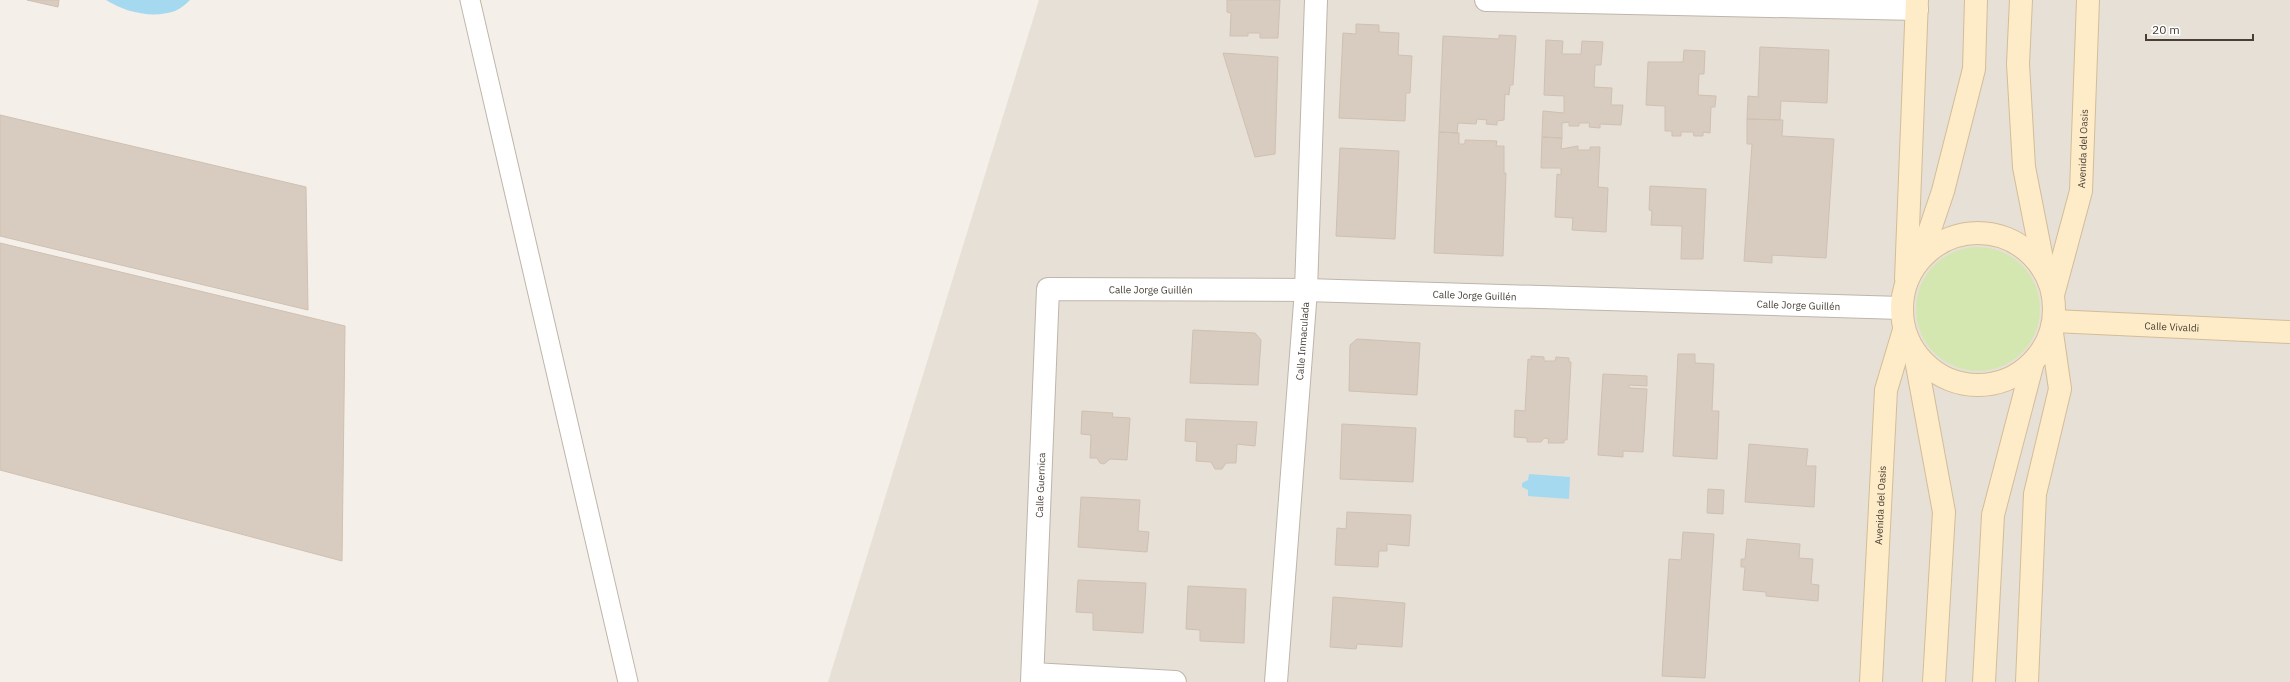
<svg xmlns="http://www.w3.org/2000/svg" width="2290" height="682" font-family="'IBM Plex Sans',sans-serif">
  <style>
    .residential { fill: #e7e0d6 }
    .green { fill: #d4e7b1 }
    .water { fill: #a4d9f0 }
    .building { fill: #d8ccc0; stroke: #d0c0b0 }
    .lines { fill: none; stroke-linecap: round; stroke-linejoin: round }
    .lane-casing { stroke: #bfb5aa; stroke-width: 21 }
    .street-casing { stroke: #bfb5aa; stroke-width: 24 }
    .secondary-casing { stroke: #d3bd98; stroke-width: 24 }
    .lane { stroke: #fff; stroke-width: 19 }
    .street { stroke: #fff; stroke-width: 22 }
    .secondary { stroke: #feebc7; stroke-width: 22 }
    .labels { text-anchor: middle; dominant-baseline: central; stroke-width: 3; stroke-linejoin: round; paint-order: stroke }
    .street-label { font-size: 10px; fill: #473f36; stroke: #fff }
  </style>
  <rect width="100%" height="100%" fill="#f4efe8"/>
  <path class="residential" d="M1039,0H2290V682H828Z"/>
  <path class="green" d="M1916 309a62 62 0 1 1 124 0a62 62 0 1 1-124 0Z"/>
  <path class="water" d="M106,0H190C186,4 180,9 175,11C152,19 125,12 106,0Z
    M1529,474L1570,477L1569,499L1528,496V490L1522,487V483L1528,480Z"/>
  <path class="building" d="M27,0H59L58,7Z
    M1227,0H1280L1278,38H1260V33H1248V36H1230L1231,13L1227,12Z
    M1356,24L1379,25V32L1399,33L1398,55L1412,56L1410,93H1406L1405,121L1339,118L1343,33L1356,34Z
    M1499,35L1516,36L1513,85H1510L1509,95L1505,94L1504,120L1497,121V125L1486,124L1487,120L1477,119L1476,124L1458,123L1457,133L1439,132L1443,36L1499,39Z
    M1546,40L1563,41L1562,54H1581L1582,41L1603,42L1601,65H1595L1594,87L1612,88L1611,105H1623L1621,125L1600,124V128L1589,127L1590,123H1579V126H1569V122L1562,123V138L1542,137L1543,111L1564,113V96L1544,95Z
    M1760,47L1829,50L1827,103L1781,101L1780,120L1747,119L1748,96L1758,97Z
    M1684,50L1705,51L1704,74H1699L1698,95L1716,96L1715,107H1711L1710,133L1703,132V136H1694L1693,132H1681V136H1672V131H1665V106L1646,105L1648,62H1683Z
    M1223,53L1278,57L1275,154L1255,157Z
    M0,115L306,187L308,310L0,236Z
    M1747,119L1783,120L1782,136L1834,139L1826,258L1772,255V263L1744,261L1752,144H1747Z
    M1439,132L1459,133V144H1465V140L1497,141L1496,146H1504V173H1506L1503,256L1434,253Z
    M1542,137L1562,138L1561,149L1578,146V150H1590V147H1600L1598,187L1608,188L1606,232L1572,230L1573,218L1555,217L1557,174L1561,175V168H1541Z
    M1340,148L1399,151L1395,239L1336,236Z
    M1650,186L1706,189L1703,259H1681L1682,226L1651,225L1652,211L1649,210Z
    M0,243L345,326L342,561L0,470Z
    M1193,330L1255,333L1261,340L1258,385L1190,383Z
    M1357,339L1420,343L1417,395L1349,391L1350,345Z
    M1678,354H1695V363L1714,364L1712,411H1719L1717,459L1673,456Z
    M1531,356L1544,357V361H1555L1556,357L1569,358V362H1571L1567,440H1564V443H1548L1549,439L1544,438L1541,442H1527V438L1514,437L1515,410L1525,411L1528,359L1531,360Z
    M1603,374L1647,376V386L1629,385V388L1647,389L1643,452L1623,451V457L1598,455Z
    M1082,411L1113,413L1112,417L1130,418L1127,460L1110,459L1104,464L1100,463L1097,458H1090L1091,435L1081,434Z
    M1186,419L1257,422L1255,446L1237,444L1236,463H1226L1222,469H1215L1211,462L1196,461L1197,442L1185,441Z
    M1342,424L1416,428L1413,482L1340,479Z
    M1749,444L1808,449L1806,466H1816L1814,507L1745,502Z
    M1708,489L1724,490L1723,514L1707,513Z
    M1081,497L1140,500L1138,531L1149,532L1147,552L1078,547Z
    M1347,512L1411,515L1409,546L1387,544V551H1379L1378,567L1335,565L1337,528L1346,529Z
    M1683,532L1714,534L1705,678L1662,676L1669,559L1681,560Z
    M1747,539L1800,544L1799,558L1813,559L1811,584L1819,585L1818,601L1766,596V592L1743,590L1745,567H1741V559H1745Z
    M1078,580L1146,583L1143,633L1093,630V613L1076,612Z
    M1188,586L1246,589L1244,643L1200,641V630L1186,629Z
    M1333,597L1405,603L1402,647L1357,644L1356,649L1330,647Z"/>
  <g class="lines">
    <defs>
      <path id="lane" d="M470,0L628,682"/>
      <g id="street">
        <path d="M1486,0L1917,9"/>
        <path d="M1033,674L1175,682"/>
        <path id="s1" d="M1032,682L1048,289L1306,290L1901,308"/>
        <path id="s2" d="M1276,682L1306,290L1316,0"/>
      </g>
      <g id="secondary">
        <path d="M2021,0L2018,64L2024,167L2044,269"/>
        <circle cx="1978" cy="309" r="76"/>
        <path d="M1920,259L1943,191L1974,69L1976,0"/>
        <path d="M1906,279L1917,0"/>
        <path id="s3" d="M2053,295L2081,191L2088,0"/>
        <path id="s4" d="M2054,321L2290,332"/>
        <path d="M1915,354L1944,512L1934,682"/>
        <path id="s5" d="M1871,682L1886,390L1904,330"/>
        <path d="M1984,682L1993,515L2033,362"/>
        <path d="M2027,682L2035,494L2060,389L2052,333"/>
      </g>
    </defs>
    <use href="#lane" class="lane-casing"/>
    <use href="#street" class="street-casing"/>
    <use href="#secondary" class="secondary-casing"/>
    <use href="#lane" class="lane"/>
    <use href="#street" class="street"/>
    <use href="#secondary" class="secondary"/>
  </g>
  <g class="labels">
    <g class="street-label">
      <text stroke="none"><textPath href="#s3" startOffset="150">Avenida del Oasis</textPath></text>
      <text stroke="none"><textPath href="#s1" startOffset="496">Calle Jorge Guillén</textPath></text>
      <text stroke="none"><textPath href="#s1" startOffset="820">Calle Jorge Guillén</textPath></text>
      <text stroke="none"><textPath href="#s1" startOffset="1144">Calle Jorge Guillén</textPath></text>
      <text stroke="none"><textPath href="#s4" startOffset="118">Calle Vivaldi</textPath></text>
      <text stroke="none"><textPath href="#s2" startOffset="342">Calle Inmaculada</textPath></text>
      <text stroke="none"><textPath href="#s1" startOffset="197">Calle Guernica</textPath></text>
      <text stroke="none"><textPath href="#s5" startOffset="177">Avenida del Oasis</textPath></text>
    </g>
  </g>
  <path d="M2146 34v6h107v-6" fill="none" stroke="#473f36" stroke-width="2"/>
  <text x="2152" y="34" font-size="12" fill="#473f36" stroke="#ffffff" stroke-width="3" paint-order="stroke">20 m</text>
</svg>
